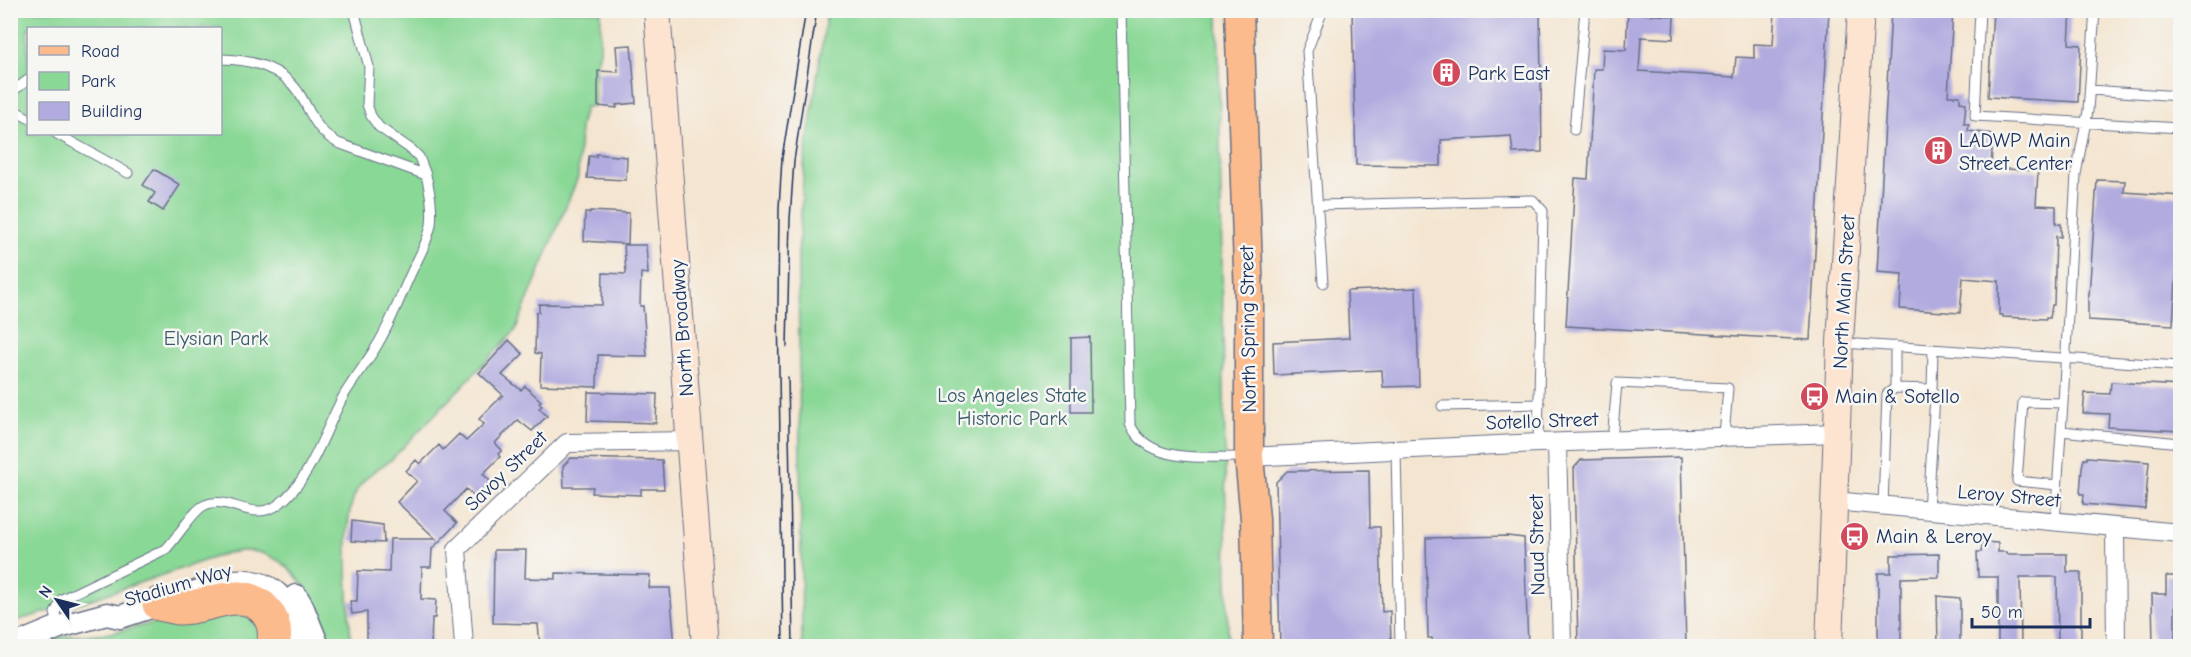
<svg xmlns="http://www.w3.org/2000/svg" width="2191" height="657" font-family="'Comic Neue',sans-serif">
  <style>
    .green { fill: #8ad896; stroke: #52847a; stroke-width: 1.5; fill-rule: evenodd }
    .building { fill: #b1abdf }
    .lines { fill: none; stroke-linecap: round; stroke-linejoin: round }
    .service-casing { stroke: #676f86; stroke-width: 11 }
    .minor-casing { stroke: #676f86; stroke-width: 20 }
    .tertiary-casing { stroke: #676f86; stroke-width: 25 }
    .secondary-casing { stroke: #676f86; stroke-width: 28 }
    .primary-casing { stroke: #676f86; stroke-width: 31 }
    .motorway-casing { stroke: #676f86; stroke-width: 35 }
    .service { stroke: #fff; stroke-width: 9 }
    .minor { stroke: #fff; stroke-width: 18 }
    .tertiary { stroke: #fff; stroke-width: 22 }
    .secondary { stroke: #fde4d1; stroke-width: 26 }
    .primary { stroke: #fbbb8c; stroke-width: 28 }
    .motorway { stroke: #fbbb8c; stroke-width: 33 }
    .tram { stroke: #1b2f5e; stroke-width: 1.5 }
    .labels { text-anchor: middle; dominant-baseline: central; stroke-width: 5; stroke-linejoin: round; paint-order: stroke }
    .poi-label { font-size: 20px; fill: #1b2f5e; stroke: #f6f6f2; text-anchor: start }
    .street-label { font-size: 20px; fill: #1b2f5e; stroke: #f6f6f2 }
    .park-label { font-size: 20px; fill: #37596c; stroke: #f6f6f2 }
  </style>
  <rect width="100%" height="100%" fill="#f6f6f2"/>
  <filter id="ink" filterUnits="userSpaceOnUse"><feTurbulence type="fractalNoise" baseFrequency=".0167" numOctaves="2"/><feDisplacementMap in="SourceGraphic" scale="12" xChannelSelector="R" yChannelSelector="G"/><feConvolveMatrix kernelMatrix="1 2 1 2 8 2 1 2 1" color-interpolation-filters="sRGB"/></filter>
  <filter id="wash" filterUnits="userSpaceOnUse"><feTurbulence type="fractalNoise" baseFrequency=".008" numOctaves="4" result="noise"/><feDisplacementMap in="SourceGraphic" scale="24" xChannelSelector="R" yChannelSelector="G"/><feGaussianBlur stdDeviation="1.35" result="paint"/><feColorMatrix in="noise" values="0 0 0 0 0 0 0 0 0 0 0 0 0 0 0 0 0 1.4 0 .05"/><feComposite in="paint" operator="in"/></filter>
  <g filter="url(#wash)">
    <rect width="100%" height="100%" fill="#f4e5d0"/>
    <path class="green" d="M11,11H601L600,51L595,71L594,106L585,107L580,127L578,177L515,331L391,460C378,468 365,476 357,490C339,521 350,609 351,646H332C322,632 319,614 311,599C299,575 279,554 251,551C244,550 235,552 227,553L83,602L15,621L11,615ZM28,28H220V134H28Z
      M827,11H1218L1228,646H802L798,256L804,165Z
      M245,606L263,638L257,646H40L59,637L110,633L199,613Z"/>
    <g id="blocks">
      <path class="building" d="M1352,10H1540L1542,152L1513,153L1511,136L1441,140V166L1356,165Z
        M1628,10H1643L1642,14L1674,16L1673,39L1641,37L1639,71L1734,77L1736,57L1754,58V44L1773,45L1775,10H1829L1810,340L1566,326L1575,178L1588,179L1594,69H1602L1603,49L1626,50Z
        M1891,10H1953L1948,96H1960V102L1966,103L1964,124H1969L1968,131L1993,134L1991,168L2038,171L2036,205L2056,206V224H2061V237L2056,236L2054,305H2052L2050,318L2046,317V319L2003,317V315H1999V281L1963,278L1960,313L1900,309L1902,274L1877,272Z
        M1993,10H2071L2069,44L2081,45L2078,102L1988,97Z
        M631,45L636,103L616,105L617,108L598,106V71L618,72L616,46Z
        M596,154L627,157L626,180L587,178L589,156L596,157Z
        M154,169L180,185L163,211L149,202L155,193L143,185Z
        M2097,180L2125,181L2124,192L2181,196V236L2179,235L2173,325L2088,320V296H2089Z
        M590,211L629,213L628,244L584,241L585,213H590Z
        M624,245H646L648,274L641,273L640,306H643L647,356L598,355L597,387L540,385L541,354L535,353L536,312H539V304L602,305L603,273L626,274Z
        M1416,288L1419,386L1383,387L1382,370L1274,375L1273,342L1349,338L1347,291Z
        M1090,337L1091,412H1071V338Z
        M509,340L523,354L502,375L521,390L525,386L541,401L539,403L542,406L539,408L547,416L532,431L518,420L495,443L502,450L498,454L500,457L483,474L492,483L490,485L492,487L479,501L466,489L445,511L457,523L432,549L431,567H422L421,599L436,600L435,618H432L431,646H367V612L352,614L350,601H357L358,571L389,572L390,539H436L397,502L417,481L406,471L416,460L420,464L439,445L443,450L459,434L466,441L484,424L479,419L503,395L479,373Z
        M2111,382L2181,386V431L2108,427L2109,414L2083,413L2085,393L2110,394Z
        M588,392L657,394L656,423L587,421Z
        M1681,457L1686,646H1578L1574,468L1581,460Z
        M2087,457L2149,462L2145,509L2083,504L2084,494H2080L2082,467L2084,459H2087Z
        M571,458L662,460L664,489H641V495L592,493L593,487H564L563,466Z
        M1369,470L1370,527H1380L1382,612L1390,611L1391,646H1280L1276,482L1287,471Z
        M352,521L383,525L384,543L351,541Z
        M1507,536L1524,538L1528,646H1433L1432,638H1428L1426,538Z
        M1983,542L1998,543V552H2006V554H2067V572H2081V646H2058L2057,577H2020L2021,646H1998V577H1978L1977,552H1981Z
        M494,550H526L525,578L556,579V573L650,575L649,588H670L675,646H540L538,624L493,623Z
        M1939,554V577L1901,578V646H1878V573H1891V555Z
        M2166,576H2181V599H2175V646H2153L2152,594H2166Z
        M1937,596L1960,598V646H1938Z"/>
    </g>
  </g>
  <g filter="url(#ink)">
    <use href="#blocks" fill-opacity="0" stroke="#676f86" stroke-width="1.5"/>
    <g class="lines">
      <defs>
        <path id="service" d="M354,10L369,67L367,104L371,116L379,127L412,150L419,157L426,175
          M1121,10L1130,424C1149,466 1208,456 1247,457
          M1980,10L1975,116L2180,128
          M2090,90L2180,96
          M10,93L28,80
          M10,105L14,110L28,118
          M1574,130L1585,10
          M57,134L128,173
          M1318,205L1533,200L1543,211L1538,443
          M1323,283L1307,51L1323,10
          M1843,343L2180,366
          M1895,388V346
          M1932,389L1933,349
          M2063,403L2076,174L2088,111L2095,10
          M1442,406L1540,404
          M2061,431L2180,443
          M1612,441L1617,383L1728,388L1724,437
          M1396,449L1400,646
          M1883,506L1887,394L1895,388L1932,389L1935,395L1928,511
          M2055,522L2063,403L2023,402L2017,481L2057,485
          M59,627L55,613L62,599L166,549C177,538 193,510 205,505C228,494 253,524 279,504C311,480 325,429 344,395C355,377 369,360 379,342C392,320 401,295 412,271C419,257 428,241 431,225C433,207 430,192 426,175L338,143C315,130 312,114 299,93C282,67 249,59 220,59"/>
        <path id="minor" d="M1557,443L1562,646
          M1249,457L1538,443L1837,433
          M1834,501L2180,533
          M2115,528L2116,646
          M464,646L457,549L567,443L691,441"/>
        <path id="tertiary" d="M296,596L302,606L318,646
          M13,646L59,627L107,614L120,617L227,582C271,575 298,603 293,646"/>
        <path id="secondary" d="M657,10L705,646
          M1829,646L1840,342L1861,10"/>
        <path id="primary" d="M1239,10L1249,298V457L1255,518L1258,646"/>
        <path id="motorway" d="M159,604C165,605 172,607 178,608C208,609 242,583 266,611C275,622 276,634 273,646"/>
      </defs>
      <use href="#service" class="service-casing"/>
      <use href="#minor" class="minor-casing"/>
      <use href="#tertiary" class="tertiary-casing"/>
      <use href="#secondary" class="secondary-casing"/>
      <use href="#primary" class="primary-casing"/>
      <use href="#motorway" class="motorway-casing"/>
      <use href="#service" class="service"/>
      <use href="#minor" class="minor"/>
      <use href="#tertiary" class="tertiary"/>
      <use href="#secondary" class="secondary"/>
      <use href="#primary" class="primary"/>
      <use href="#motorway" class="motorway"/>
      <path class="tram" d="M787,347L790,219L794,161L817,10
        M788,377L793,646
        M783,646L778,304L779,208L782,158L806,10"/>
    </g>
  </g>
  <defs>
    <symbol id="building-disc" viewBox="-11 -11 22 22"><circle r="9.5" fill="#d1495b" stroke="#f6f6f2"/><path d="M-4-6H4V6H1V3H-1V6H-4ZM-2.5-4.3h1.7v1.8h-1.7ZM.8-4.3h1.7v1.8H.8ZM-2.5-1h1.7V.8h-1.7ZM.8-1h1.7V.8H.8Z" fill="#fff"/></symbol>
    <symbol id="bus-disc" viewBox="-11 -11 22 22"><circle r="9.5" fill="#d1495b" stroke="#f6f6f2"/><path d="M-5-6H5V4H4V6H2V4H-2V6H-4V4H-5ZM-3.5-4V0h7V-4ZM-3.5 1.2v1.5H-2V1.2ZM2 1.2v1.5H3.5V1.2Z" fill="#fff"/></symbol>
  </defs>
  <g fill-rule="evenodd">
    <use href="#building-disc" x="1430" y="56" width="33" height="33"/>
    <use href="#building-disc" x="1922" y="134" width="33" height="33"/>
    <use href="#bus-disc" x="1798" y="380" width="33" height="33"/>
    <use href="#bus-disc" x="1838" y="520" width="33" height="33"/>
  </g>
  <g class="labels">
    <g class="poi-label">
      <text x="1468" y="73">Park East</text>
      <text x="1959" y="140">LADWP Main<tspan x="1959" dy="23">Street Center</tspan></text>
      <text x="1835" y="396">Main &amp; Sotello</text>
      <text x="1876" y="536">Main &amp; Leroy</text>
    </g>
    <g class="street-label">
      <text transform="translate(1844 292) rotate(-87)">North Main Street</text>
      <text transform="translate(682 328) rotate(-94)">North Broadway</text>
      <text transform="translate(1248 329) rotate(-91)">North Spring Street</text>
      <text transform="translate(1542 421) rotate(-2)">Sotello Street</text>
      <text transform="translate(506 471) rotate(-44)">Savoy Street</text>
      <text transform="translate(2009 496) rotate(5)">Leroy Street</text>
      <text transform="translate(1537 545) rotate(-91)">Naud Street</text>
      <text transform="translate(178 585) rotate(-16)">Stadium Way</text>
    </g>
    <g class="park-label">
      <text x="216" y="338">Elysian Park</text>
      <text x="1012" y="395">Los Angeles State<tspan x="1012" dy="23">Historic Park</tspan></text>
    </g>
  </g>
  <rect width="2191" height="657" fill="none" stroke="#f6f6f2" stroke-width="36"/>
  <rect x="27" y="27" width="195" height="108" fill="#f6f6f2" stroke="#9ea6b7" stroke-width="1.5"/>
  <rect x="39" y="46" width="30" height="9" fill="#fbbb8c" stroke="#9ea6b7" stroke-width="1.5"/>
  <text x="81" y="57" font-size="18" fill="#1b2f5e">Road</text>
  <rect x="39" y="72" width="30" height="18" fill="#8ad896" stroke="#9ea6b7" stroke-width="1.5"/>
  <text x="81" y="87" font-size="18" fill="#1b2f5e">Park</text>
  <rect x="39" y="102" width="30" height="18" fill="#b1abdf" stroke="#9ea6b7" stroke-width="1.5"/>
  <text x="81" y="117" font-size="18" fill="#1b2f5e">Building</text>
  <g transform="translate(57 600) rotate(305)" stroke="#f6f6f2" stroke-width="4.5" paint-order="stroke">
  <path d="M0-4.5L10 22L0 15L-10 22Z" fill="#1b2f5e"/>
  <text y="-9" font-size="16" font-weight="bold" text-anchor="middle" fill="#1b2f5e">N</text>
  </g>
  <path d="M1972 618v9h118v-9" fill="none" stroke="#1b2f5e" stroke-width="3"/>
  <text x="1981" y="618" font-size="18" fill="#1b2f5e" stroke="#f6f6f2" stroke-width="4.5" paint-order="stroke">50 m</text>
</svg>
